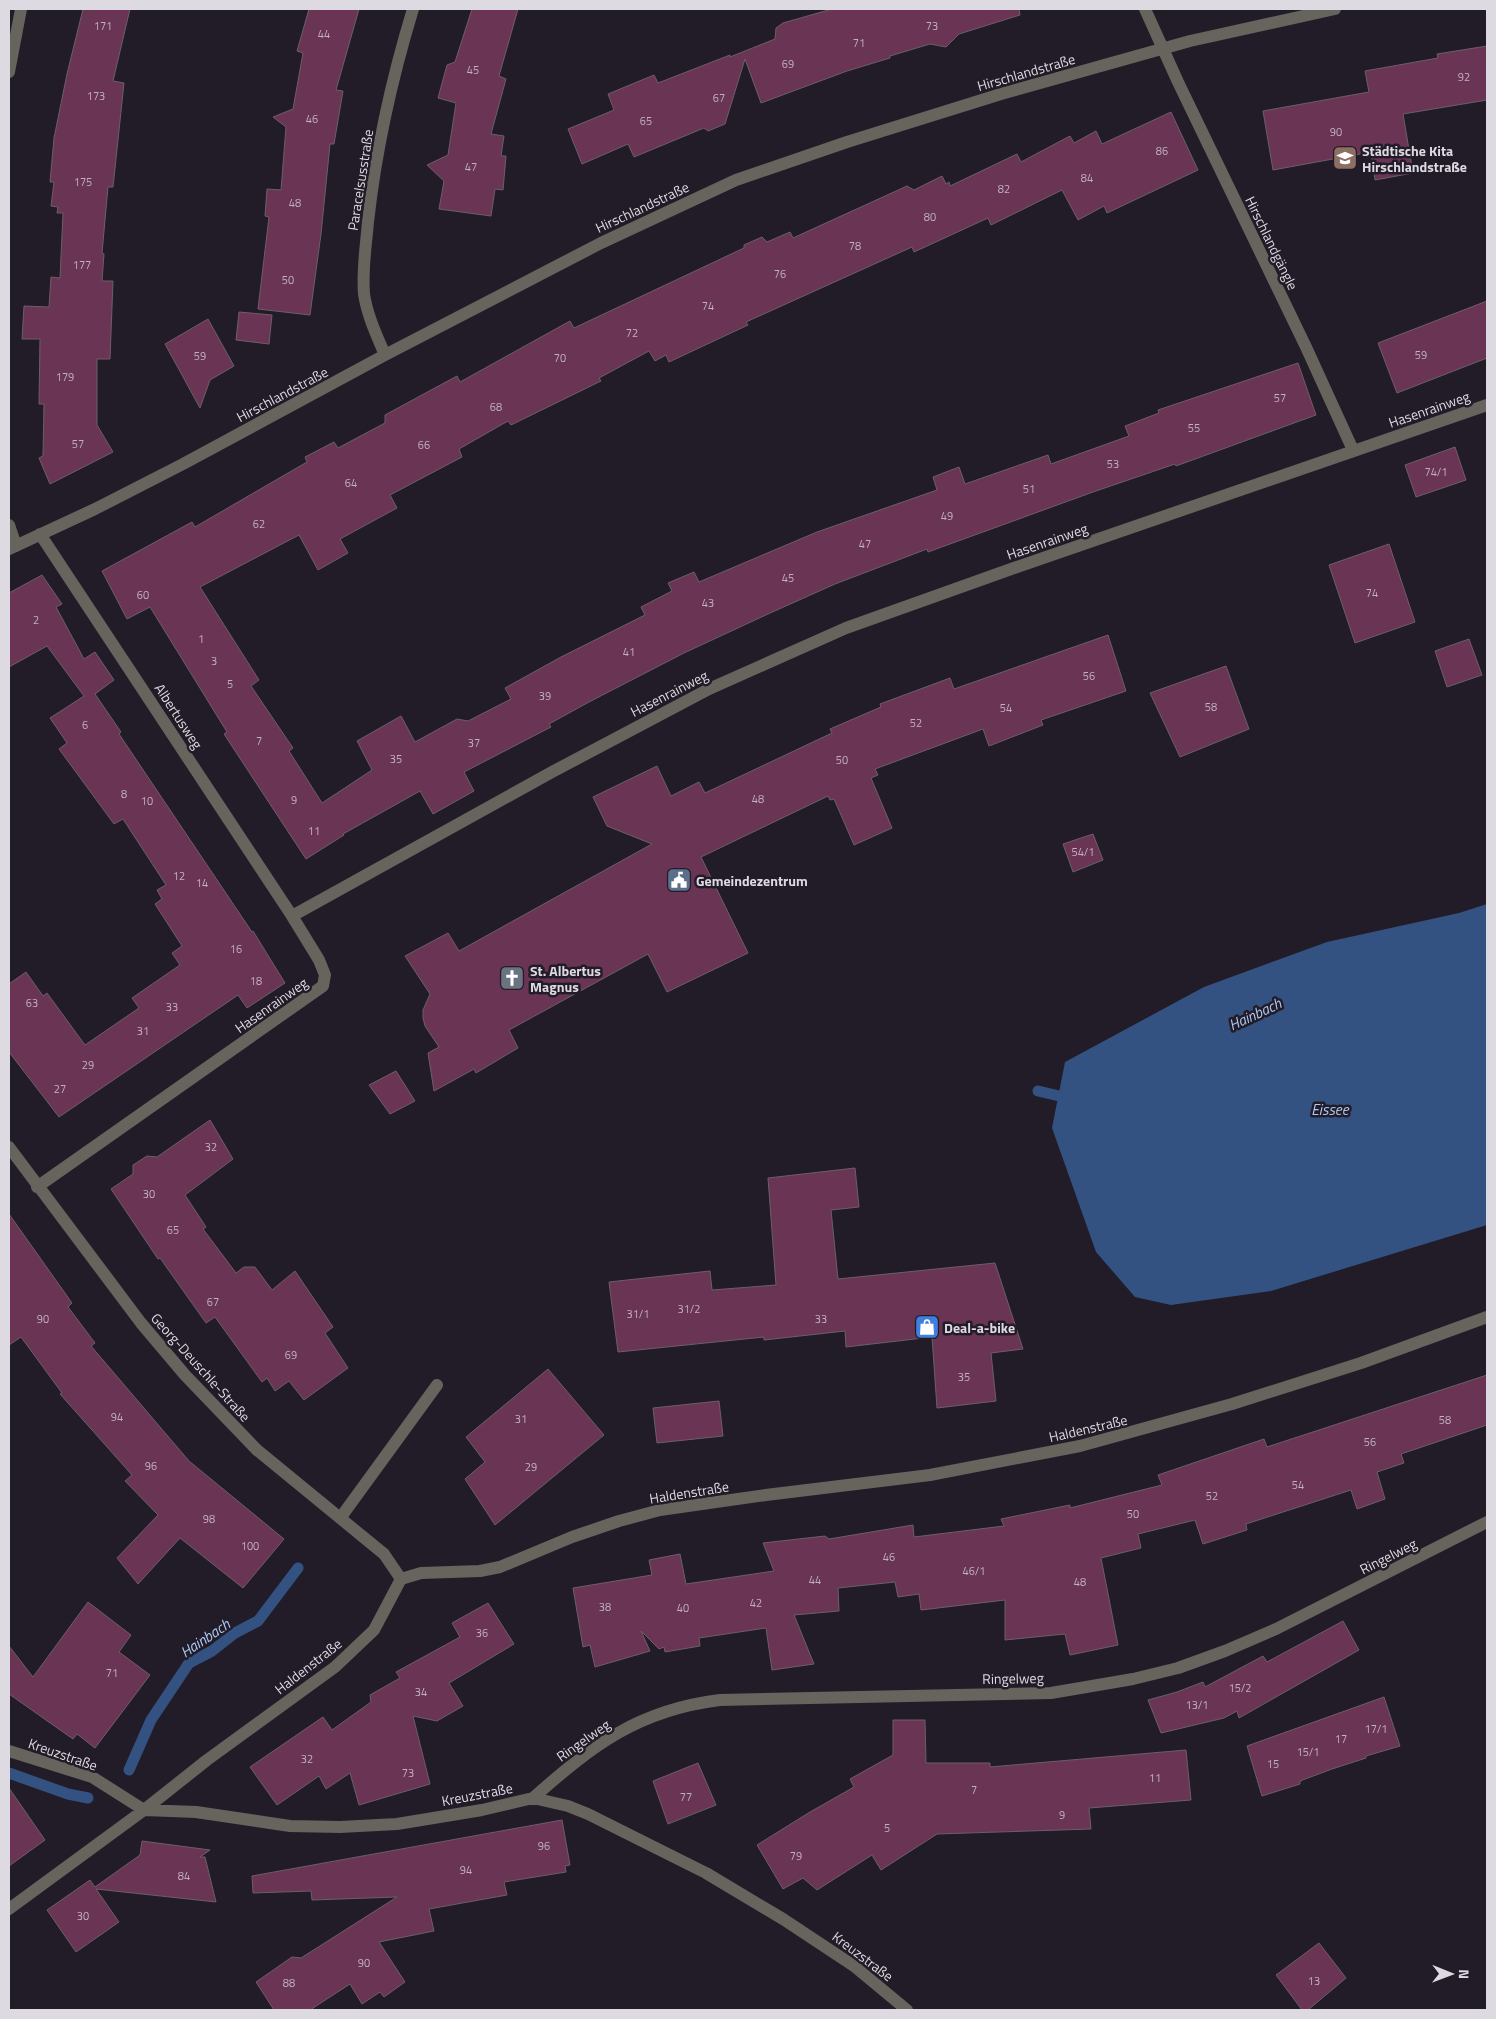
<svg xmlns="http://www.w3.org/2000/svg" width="1496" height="2019" font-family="'Titillium Web',sans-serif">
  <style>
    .water { fill: #345281 }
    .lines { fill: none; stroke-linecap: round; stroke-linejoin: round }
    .stream { stroke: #345281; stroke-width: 11 }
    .building { fill: #6a3555; stroke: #6d5e66 }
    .minor { stroke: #67635d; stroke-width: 12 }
    .labels { text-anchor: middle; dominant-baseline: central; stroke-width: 5; stroke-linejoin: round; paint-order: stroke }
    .number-label { font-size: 11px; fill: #c1b1bf }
    .street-label { font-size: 14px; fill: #dedae2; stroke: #221c28 }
    .poi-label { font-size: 14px; font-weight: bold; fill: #dedae2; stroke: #221c28; text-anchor: start }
    .water-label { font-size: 15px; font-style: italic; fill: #adc9f5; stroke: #221c28 }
  </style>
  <rect width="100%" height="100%" fill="#221c28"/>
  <path class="water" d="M1487,904V1225L1271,1291L1171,1305L1135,1297L1096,1252L1052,1128L1065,1062L1204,987L1327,942L1459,913Z"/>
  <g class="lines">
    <path class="stream" d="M1038,1091L1072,1099
      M129,1770L151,1720L189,1663L212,1651L235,1633L258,1621L298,1568
      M9,1773L68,1794L88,1798"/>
  </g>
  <path class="building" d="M83,9H130L113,81L124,83L113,187H108L102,253L104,254L102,281H113L110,359H97V425L113,452L50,484L39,458L43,456L44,404H39L40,339H22L24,306L49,307L51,277L60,278L63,213H57L58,207L51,206L54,182H50L54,138L67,74Z
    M309,9H359L336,90L343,91L334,144H330L321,234L310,315L258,309L269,217L265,216L267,189L281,190L286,127L273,117L293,109L303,53L297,51Z
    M472,9H518L499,76L506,79L491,134L504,136L501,156H506L503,190L495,189L491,216L439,209L444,181L427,165L448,155L456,103L438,98L447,65L455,62Z
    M832,9H1019L1020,15L959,34L946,47L930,44L890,56V58L847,71L761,103L745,59L725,124L708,131L704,128L634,157L628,144L582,164L568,129L614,110L608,94L654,75L658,83L730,55V57L775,39L776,28L783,23Z
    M1487,46V100L1403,114L1413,173L1375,180L1371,152L1273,170L1263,111L1369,92L1365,71L1438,58L1437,54Z
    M1171,112L1198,170L1107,213L1104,206L1078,220L1062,190L991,225L988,218L914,252L912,247L746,322L748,325L669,362L666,355L655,361L649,351L599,378L601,381L511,425L508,421L459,449L462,457L390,495L397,508L340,539L348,553L318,570L299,535L200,587L259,680L251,686L293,748L289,751L322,803L372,770L357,741L401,716L415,742L457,719L468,721L511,699L505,688L561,657L645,615L641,607L672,591L668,583L694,572L699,582L817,532L937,490L933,477L959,467L965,484L1048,455L1051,464L1129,436L1125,426L1159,413L1158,410L1298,363L1316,415L1176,466L1175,464L1093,492L928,552L927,549L835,584L768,614L684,653L589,702L549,724L551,727L464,772L474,791L433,814L420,791L343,834L344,835L306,859L224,734L227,732L150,607L127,619L102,571L192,522L195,527L307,462L305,457L334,442L338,448L385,423V415L457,376L460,382L570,321L574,328L744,248V245L762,237L767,242L790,232L793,238L907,186L914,190L942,176L946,184L949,182L950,186L1017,154L1021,162L1070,136L1074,143L1096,131L1102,144Z
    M1487,301V358L1397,393L1378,343Z
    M239,312L272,315L269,344L236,340Z
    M208,319L234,366L210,380L200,408L165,344Z
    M1455,447L1466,480L1416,497L1405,465Z
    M1389,544L1415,622L1355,643L1329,565Z
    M42,575L62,604L56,607L84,659L95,652L114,680L95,694L121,732L119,734L252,932L253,931L285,983L247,1008L238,995L59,1117L9,1052V984L26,972L43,996L47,993L85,1045L139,1008L132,998L180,965L172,953L182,946L155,904L162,899L157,890L166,885L123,819L114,824L59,749L67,743L50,718L84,696L47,646L9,667V593Z
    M1108,635L1126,691L1041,720L1043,725L989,746L983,729L875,769L878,775L871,778L892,828L854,845L834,799L830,800L828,796L701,857L748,953L667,992L648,954L509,1030L518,1048L476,1073L474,1069L434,1091L428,1053L439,1047L425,1026L423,1018V1010L430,994L405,956L448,933L459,951L652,844L607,826L593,797L657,766L671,796L699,782L705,793L832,733L830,729L881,707L880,704L950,678L954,689Z
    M1469,639L1482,675L1447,687L1435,651Z
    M1226,666L1249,729L1180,757L1150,693Z
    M1093,834L1103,860L1073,872L1063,844Z
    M396,1071L415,1101L390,1114L369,1085Z
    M210,1120L233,1159L185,1195L206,1227L203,1229L236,1273L244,1267H255L272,1290L295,1271L333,1327L325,1333L348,1368L304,1400L289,1381L275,1391L267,1378L262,1382L215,1317L206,1323L160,1258L158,1259L111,1189L133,1174V1165L147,1156L157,1157Z
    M855,1168L859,1207L831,1210L838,1279L995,1263L1023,1349L991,1353L996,1401L937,1408L932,1337L846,1347L845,1331L764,1340V1337L618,1352L609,1282L710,1271L712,1290L776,1285L768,1178Z
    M9,1214L72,1303L68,1307L95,1343L91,1346L189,1461L284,1539L243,1588L180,1538L138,1584L117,1558L158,1515L125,1481L132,1475L60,1394L62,1393L21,1337L9,1345Z
    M548,1369L604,1435L495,1525L465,1479L485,1462L466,1437Z
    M1487,1375V1425L1401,1454L1404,1463L1377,1472L1385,1499L1357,1509L1351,1490L1246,1524L1247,1530L1203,1544L1195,1520L1138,1534L1141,1548L1101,1558L1118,1645L1070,1655L1065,1634L1005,1640V1600L921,1610L919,1594L898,1597L895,1582L838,1588L839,1611L794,1615L814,1664L772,1670L766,1628L699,1638L700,1646L665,1652L664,1647L659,1649L641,1631L650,1651L595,1667L590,1645L583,1647L573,1588L652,1575L649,1560L680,1554L686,1584L774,1571L763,1543L825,1536L829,1539L913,1525L914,1537L1004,1526L1001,1519L1070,1505V1508L1162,1485L1158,1475L1264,1439L1267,1447Z
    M719,1401L723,1436L657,1443L653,1408Z
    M88,1602L131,1635L119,1652L150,1675L95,1748L77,1734L73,1739L9,1694V1646L33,1677Z
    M488,1603L514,1644L449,1683L463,1706L437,1721L413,1716L430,1784L359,1805L350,1773L326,1789L319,1776L277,1805L250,1767L323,1717L332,1730L371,1702L370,1695L400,1678L396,1672L460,1637L452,1623Z
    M1343,1621L1359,1650L1239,1718L1237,1711L1224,1718L1161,1733L1148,1700L1177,1692L1203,1682L1205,1687L1263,1656L1267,1662Z
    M1384,1697L1400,1746L1366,1756V1758L1332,1769L1300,1781V1784L1262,1796L1247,1746Z
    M893,1720H925L926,1763H990V1767L1186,1750L1191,1800L1089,1808L1091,1829L937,1834L881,1870L872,1855L817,1890L803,1878L783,1889L757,1845L810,1812L854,1787L850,1779L893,1755Z
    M698,1763L716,1805L668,1824L653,1781Z
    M9,1788L45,1840L9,1866Z
    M562,1820L570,1865L565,1866L566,1872L504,1882L507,1895L429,1909L434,1931L379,1942L405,1982L384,1997L380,1992L362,2004L350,1984L310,2010H274L256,1982L292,1957L301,1958L397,1897L312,1900L311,1891L253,1893L252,1876Z
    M142,1841L210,1850L200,1857H205L216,1902L96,1889L119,1922L76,1952L47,1910L90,1880L95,1887L140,1855Z
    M1319,1943L1346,1978L1308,2010H1302L1276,1975Z"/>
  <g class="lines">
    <path class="minor" d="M1145,9L1178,82L1306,347L1353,450
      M9,72L21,9
      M385,355C377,336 367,315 364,294C362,269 366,246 368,222C376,149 392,78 413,9
      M9,525L16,546
      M40,534L292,916
      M9,549L95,509L183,464L385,355L601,243L736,180L847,142L1001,94L1190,41L1335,9
      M9,1147L141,1323L185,1375L257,1450L384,1554L401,1579
      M37,1187L323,986L325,975L319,960L292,916L552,772L709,689L846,628L1014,568L1487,405
      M341,1517L437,1385
      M9,1751L92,1777L144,1810L196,1812L290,1826L340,1827L397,1824L482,1810L533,1798L568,1806L588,1814L706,1873L783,1919L854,1966L907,2010
      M533,1798C593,1745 638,1710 720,1700L1051,1693L1133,1679L1178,1668L1225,1651L1276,1629L1487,1522
      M9,1909L144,1810L207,1760L335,1667L374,1630L401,1579L421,1573L480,1571L500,1567L572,1537L619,1521L660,1510L766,1495L930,1475L1080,1446L1232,1404L1361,1363L1487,1317"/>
  </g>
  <defs>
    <symbol id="school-square" viewBox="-11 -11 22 22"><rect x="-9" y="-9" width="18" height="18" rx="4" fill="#8d6e63" stroke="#221c28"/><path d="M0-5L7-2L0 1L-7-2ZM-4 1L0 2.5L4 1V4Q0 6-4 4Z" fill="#fff"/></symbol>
    <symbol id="civic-square" viewBox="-11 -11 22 22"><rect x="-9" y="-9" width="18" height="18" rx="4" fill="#5c6f8a" stroke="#221c28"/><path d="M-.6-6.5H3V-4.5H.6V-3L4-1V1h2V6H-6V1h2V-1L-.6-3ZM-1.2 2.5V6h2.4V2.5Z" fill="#fff"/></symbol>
    <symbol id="church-square" viewBox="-11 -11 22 22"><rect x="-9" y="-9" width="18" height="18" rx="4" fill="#6b7280" stroke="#221c28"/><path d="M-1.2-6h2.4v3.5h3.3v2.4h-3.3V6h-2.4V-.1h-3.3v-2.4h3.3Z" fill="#fff"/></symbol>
    <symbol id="shop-square" viewBox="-11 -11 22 22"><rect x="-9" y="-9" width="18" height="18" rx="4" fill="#3f7fe0" stroke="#221c28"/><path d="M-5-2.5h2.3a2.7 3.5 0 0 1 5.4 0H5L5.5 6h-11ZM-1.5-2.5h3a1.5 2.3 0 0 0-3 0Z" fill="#fff"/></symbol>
  </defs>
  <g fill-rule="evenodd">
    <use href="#school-square" x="1331" y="144" width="28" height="28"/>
    <use href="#civic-square" x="665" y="866" width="28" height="28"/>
    <use href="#church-square" x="498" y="964" width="28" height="28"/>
    <use href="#shop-square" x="913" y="1313" width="28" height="28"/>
  </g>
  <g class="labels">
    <g class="number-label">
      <text x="103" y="26">171</text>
      <text x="932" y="26">73</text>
      <text x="324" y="34">44</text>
      <text x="859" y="43">71</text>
      <text x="788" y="64">69</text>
      <text x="473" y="70">45</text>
      <text x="1464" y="77">92</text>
      <text x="96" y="96">173</text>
      <text x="719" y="98">67</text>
      <text x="312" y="119">46</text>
      <text x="646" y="121">65</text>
      <text x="1336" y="132">90</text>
      <text x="1162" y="151">86</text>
      <text x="471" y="167">47</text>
      <text x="1087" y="178">84</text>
      <text x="83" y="182">175</text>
      <text x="1004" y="189">82</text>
      <text x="295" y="203">48</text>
      <text x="930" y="217">80</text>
      <text x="855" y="246">78</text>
      <text x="82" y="265">177</text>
      <text x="780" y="274">76</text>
      <text x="288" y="280">50</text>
      <text x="708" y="306">74</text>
      <text x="632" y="333">72</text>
      <text x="1421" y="355">59</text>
      <text x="200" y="356">59</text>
      <text x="560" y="358">70</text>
      <text x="65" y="377">179</text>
      <text x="1280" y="398">57</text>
      <text x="496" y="407">68</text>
      <text x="1194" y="428">55</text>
      <text x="78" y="444">57</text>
      <text x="424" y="445">66</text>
      <text x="1113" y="464">53</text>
      <text x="1436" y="472">74/1</text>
      <text x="351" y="483">64</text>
      <text x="1029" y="489">51</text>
      <text x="947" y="516">49</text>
      <text x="259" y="524">62</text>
      <text x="865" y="544">47</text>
      <text x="788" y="578">45</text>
      <text x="1372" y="593">74</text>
      <text x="143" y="595">60</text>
      <text x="708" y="603">43</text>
      <text x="36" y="620">2</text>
      <text x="201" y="639">1</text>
      <text x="629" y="652">41</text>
      <text x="214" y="661">3</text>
      <text x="1089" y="676">56</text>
      <text x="230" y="684">5</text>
      <text x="545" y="696">39</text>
      <text x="1211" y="707">58</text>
      <text x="1006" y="708">54</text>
      <text x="916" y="723">52</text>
      <text x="85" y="725">6</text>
      <text x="259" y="741">7</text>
      <text x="474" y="743">37</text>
      <text x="396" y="759">35</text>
      <text x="842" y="760">50</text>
      <text x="124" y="794">8</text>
      <text x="758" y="799">48</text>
      <text x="294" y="800">9</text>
      <text x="147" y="801">10</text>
      <text x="314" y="831">11</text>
      <text x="1083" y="852">54/1</text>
      <text x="179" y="876">12</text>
      <text x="202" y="883">14</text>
      <text x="236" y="949">16</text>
      <text x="256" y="981">18</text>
      <text x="32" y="1003">63</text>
      <text x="172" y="1007">33</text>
      <text x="143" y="1031">31</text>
      <text x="88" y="1065">29</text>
      <text x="60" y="1089">27</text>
      <text x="211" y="1147">32</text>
      <text x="149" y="1194">30</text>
      <text x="173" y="1230">65</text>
      <text x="213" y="1302">67</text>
      <text x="689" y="1309">31/2</text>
      <text x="638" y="1314">31/1</text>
      <text x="43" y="1319">90</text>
      <text x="821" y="1319">33</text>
      <text x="291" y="1355">69</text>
      <text x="964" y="1377">35</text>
      <text x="117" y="1417">94</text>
      <text x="521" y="1419">31</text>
      <text x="1445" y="1420">58</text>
      <text x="1370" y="1442">56</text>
      <text x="151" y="1466">96</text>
      <text x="531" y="1467">29</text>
      <text x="1298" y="1485">54</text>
      <text x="1212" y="1496">52</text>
      <text x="1133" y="1514">50</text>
      <text x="209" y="1519">98</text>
      <text x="250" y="1546">100</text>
      <text x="889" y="1557">46</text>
      <text x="974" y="1571">46/1</text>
      <text x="815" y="1580">44</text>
      <text x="1080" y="1582">48</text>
      <text x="756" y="1603">42</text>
      <text x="605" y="1607">38</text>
      <text x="683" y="1608">40</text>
      <text x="482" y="1633">36</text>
      <text x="112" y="1673">71</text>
      <text x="1240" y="1688">15/2</text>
      <text x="421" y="1692">34</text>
      <text x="1197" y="1705">13/1</text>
      <text x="1376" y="1729">17/1</text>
      <text x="1341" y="1739">17</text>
      <text x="1308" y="1752">15/1</text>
      <text x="307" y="1759">32</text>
      <text x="1273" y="1764">15</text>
      <text x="408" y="1773">73</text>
      <text x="1155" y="1778">11</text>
      <text x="974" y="1790">7</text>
      <text x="686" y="1797">77</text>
      <text x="1062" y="1815">9</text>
      <text x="887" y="1828">5</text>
      <text x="544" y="1846">96</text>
      <text x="796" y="1856">79</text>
      <text x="466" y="1870">94</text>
      <text x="184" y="1876">84</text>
      <text x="83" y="1916">30</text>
      <text x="364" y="1963">90</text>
      <text x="1314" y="1981">13</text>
      <text x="289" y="1983">88</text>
    </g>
    <g class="street-label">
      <text transform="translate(1026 72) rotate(-16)">Hirschlandstraße</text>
      <text transform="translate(360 180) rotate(-81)">Paracelsusstraße</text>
      <text transform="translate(642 207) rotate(-25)">Hirschlandstraße</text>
      <text transform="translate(1272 243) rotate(64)">Hirschlandgängle</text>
      <text transform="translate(282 394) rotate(-28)">Hirschlandstraße</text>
      <text transform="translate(1429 409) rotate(-19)">Hasenrainweg</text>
      <text transform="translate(1047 541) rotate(-19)">Hasenrainweg</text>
      <text transform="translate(669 693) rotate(-27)">Hasenrainweg</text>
      <text transform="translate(179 716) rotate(57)">Albertusweg</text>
      <text transform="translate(271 1005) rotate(-35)">Hasenrainweg</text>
      <text transform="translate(201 1367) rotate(48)">Georg-Deuschle-Straße</text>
      <text transform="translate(1088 1428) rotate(-13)">Haldenstraße</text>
      <text transform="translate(689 1492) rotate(-9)">Haldenstraße</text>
      <text transform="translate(1388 1556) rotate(-27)">Ringelweg</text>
      <text transform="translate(308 1666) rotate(-38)">Haldenstraße</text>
      <text transform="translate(1013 1678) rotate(-1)">Ringelweg</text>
      <text transform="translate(583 1740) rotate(-35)">Ringelweg</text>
      <text transform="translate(63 1754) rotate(19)">Kreuzstraße</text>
      <text transform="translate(477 1794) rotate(-11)">Kreuzstraße</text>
      <text transform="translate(863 1956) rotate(37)">Kreuzstraße</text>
    </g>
    <g class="poi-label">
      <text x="1362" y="150">Städtische Kita<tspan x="1362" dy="16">Hirschlandstraße</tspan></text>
      <text x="696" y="880">Gemeindezentrum</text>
      <text x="530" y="970">St. Albertus<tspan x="530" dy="16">Magnus</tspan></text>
      <text x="944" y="1327">Deal-a-bike</text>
    </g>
    <g class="water-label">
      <text transform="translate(1255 1014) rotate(-25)">Hainbach</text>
      <text x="1330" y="1109">Eissee</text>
      <text transform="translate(205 1638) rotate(-34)">Hainbach</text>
    </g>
  </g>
  <rect width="1496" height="2019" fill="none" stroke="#dedae2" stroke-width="20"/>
  <g transform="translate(1451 1974) rotate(91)" stroke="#221c28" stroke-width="4" paint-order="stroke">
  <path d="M0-4L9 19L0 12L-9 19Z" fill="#dedae2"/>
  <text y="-8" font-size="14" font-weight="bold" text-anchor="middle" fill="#dedae2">N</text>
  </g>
</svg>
